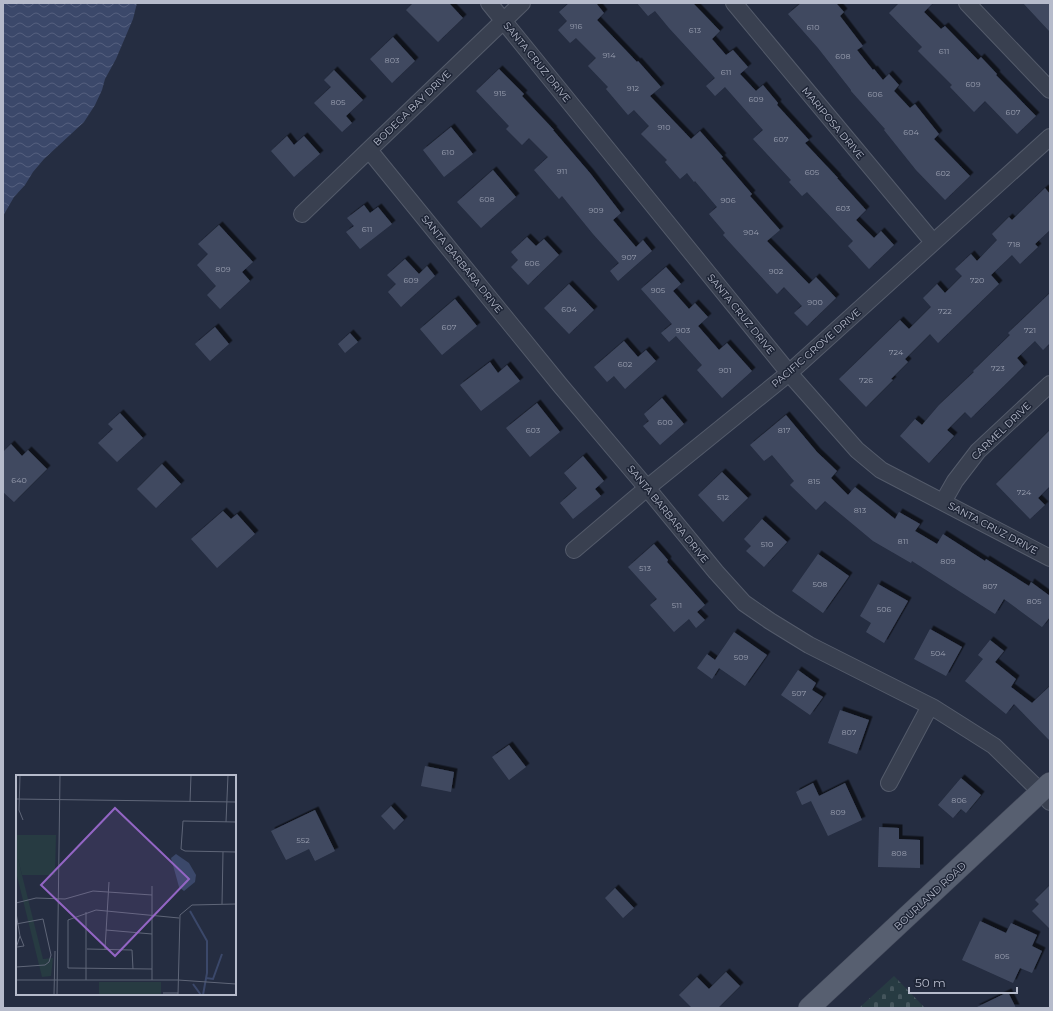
<svg xmlns="http://www.w3.org/2000/svg" width="1053" height="1011" font-family="Montserrat,sans-serif">
  <style>
    .cemetery { fill: url(#cemetery-stones) }
    .water { fill: url(#water-waves) }
    .building { fill: #414a61; filter: url(#shadow) }
    .lines { fill: none; stroke-linecap: round; stroke-linejoin: round }
    .minor-casing { stroke: #545b6b; stroke-width: 18 }
    .major-casing { stroke: #43495a; stroke-width: 22 }
    .minor { stroke: #394050; stroke-width: 16 }
    .major { stroke: #575f70; stroke-width: 21 }
    .labels { text-anchor: middle; dominant-baseline: central; stroke-width: 3; stroke-linejoin: round; paint-order: stroke }
    .number-label { font-size: 8px; fill: #999fb0 }
    .street-label { font-size: 10px; fill: #b6bbcb; stroke: #1e2536 }
    .inset-river { fill: none; stroke: #3b486a; stroke-width: 2 }
    .inset-road { fill: none; stroke: #5f6678; stroke-width: 1 }
    .view { fill: #9365c4; fill-opacity: 0.15; stroke: #9365c4; stroke-width: 2 }
    .inset-edge { fill: none; stroke: #b6bbcb; stroke-width: 2 }
  </style>
  <defs>
    <pattern id="cemetery-stones" width="16" height="16" patternUnits="userSpaceOnUse"><rect width="16" height="16" fill="#273b42"/><path d="M2 7V4a2 2 0 0 1 4 0v3zM10 15v-3a2 2 0 0 1 4 0v3z" fill="#44555c"/></pattern>
    <pattern id="water-waves" width="16" height="10" patternUnits="userSpaceOnUse"><rect width="16" height="10" fill="#3b486a"/><path d="M0 5q4-4 8 0t8 0" fill="none" stroke="#55607e"/></pattern>
    <filter id="shadow"><feDropShadow dx="3.5" dy="-3.5" stdDeviation="0" flood-color="#0009"/></filter>
  </defs>
  <rect width="100%" height="100%" fill="#252d41"/>
  <path class="cemetery" d="M894,976L925,1008H859Z"/>
  <path class="water" d="M3,3H137L133,19L116,59L105,79L102,90L95,105L84,122L44,159L33,172L25,185L14,197L3,216Z"/>
  <path class="building" d="M413,3H449L463,18L438,42L406,10Z
    M569,3H596L604,13L597,20L637,62L638,61L661,87L650,96L691,139L700,131L723,157L721,158L752,194L750,196L780,230L767,241L809,284L816,277L836,298L807,326L794,313L802,306L784,287L777,294L754,269L723,235L725,233L709,214L717,207L695,181L694,182L687,173L680,179L665,162L667,160L641,134L649,126L634,110L628,115L606,89L608,87L588,66L596,58L576,38L570,43L558,30L567,21L559,12Z
    M637,3H693L720,31L712,39L726,55L733,50L748,67L740,74L756,91L763,85L778,103L777,105L809,140L805,143L838,178H837L866,210L856,220L874,238L881,231L894,245L869,269L848,246L853,241L807,192L802,196L789,182L791,180L753,139L763,130L725,87L715,96L706,86L715,78L669,28L655,11L648,16Z
    M801,3H836L844,12L840,16L863,46L857,50L873,70L874,69L883,80L889,74L899,85L894,91L910,108L915,104L939,134L934,139L970,176L945,200L916,170L884,130L885,129L851,91V90L818,48L788,14Z
    M899,3H933L924,12L941,29L945,26L978,60L981,57L997,74L996,75L1036,116L1017,134L985,101L974,112L950,87L952,85L918,51L922,47L889,13Z
    M1023,3H1050V32Z
    M393,37L415,61L392,83L370,59Z
    M499,69L524,94L522,96L554,130H553L590,173L621,213L613,220L636,247L643,240L652,251L618,281L610,271L619,263L593,234L562,196L559,199L534,170L548,157L529,138L522,145L506,129L509,126L476,91Z
    M334,70L363,100L346,116L352,123L342,132L314,103L331,87L324,80Z
    M451,127L473,154L444,177L423,150Z
    M287,136L294,145L304,136L320,154L294,177L271,151Z
    M493,170L516,197L481,228L457,202Z
    M1045,188L1050,194V230L1035,244L1038,247L1020,264L1012,255L991,275L999,284L938,343L930,334L905,359L908,362L891,379L893,380L866,407L839,379L900,320L909,329L931,307L923,298L937,284L945,293L962,276L955,269L971,254L977,261L997,240L992,234L1009,217L1012,220Z
    M364,205L370,213L378,207L392,224L360,249L346,232L354,226L347,218Z
    M219,225L253,262L242,272L250,281L220,309L207,295L216,286L197,265L208,254L198,244Z
    M527,237L536,246L544,239L559,255L528,285L511,267L518,260L511,252Z
    M405,259L419,274L427,266L435,276L401,307L388,292L396,284L387,275Z
    M666,267L681,284L673,291L689,309L695,303L708,317L698,326L719,350L727,343L752,371L722,398L697,370L702,365L676,336L669,342L661,333L672,324L641,289Z
    M569,284L594,310L569,334L544,308Z
    M1050,293V343L1043,350L1035,341L1017,358L1024,366L971,418L965,412L947,430L954,436L929,463L900,436L915,419L922,425L939,405L974,372L973,371L1010,335L1008,333Z
    M455,299L477,326L442,355L420,329Z
    M215,327L229,344L210,361L195,344Z
    M350,333L358,342L345,353L338,344Z
    M624,341L638,357L646,350L656,361L625,389L614,376L607,382L594,367Z
    M490,362L498,373L507,365L520,381L481,411L460,385Z
    M662,398L684,424L660,445L643,426L649,421L644,414Z
    M537,403L560,432L530,457L506,428Z
    M120,413L143,438L117,462L98,443L113,429L108,424Z
    M786,415L817,452L837,471L831,478L848,495L855,487L895,519L899,512L920,524L915,531L937,544L943,534L985,561L986,559L1029,586L1031,582L1050,596V617L1042,627L1004,599L995,614L912,561L911,563L873,541L825,501L816,510L790,485L794,481L772,455L764,461L750,445Z
    M1050,430V486L1038,498L1045,505L1030,519L996,484Z
    M11,444L22,456L28,450L47,469L14,502L3,492V452Z
    M583,456L604,481L595,489L601,496L573,519L560,503L577,488L564,473Z
    M162,464L181,484L156,508L137,489Z
    M722,472L748,498L723,522L698,495Z
    M223,511L231,519L237,514L255,534L217,568L191,539Z
    M762,519L787,542L764,567L746,551L751,546L744,539Z
    M654,544L668,560L667,562L705,605L697,612L705,620L696,628L689,619L674,632L650,605L657,599L628,567Z
    M818,554L849,576L823,613L792,591Z
    M878,584L908,601L884,643L866,632L871,623L860,616Z
    M930,629L962,647L946,676L914,659Z
    M734,632L767,655L745,686L719,668L712,679L697,668L707,654L715,660Z
    M990,640L1004,651L995,662L1016,679L1011,687L1032,703L1050,686V741L1014,704L1006,714L965,681L983,659L978,655Z
    M798,670L816,683L812,690L823,697L810,715L781,695Z
    M840,710L869,720L857,754L828,743Z
    M509,745L526,767L509,780L492,757Z
    M425,766L454,772L451,792L421,786Z
    M961,778L981,795L966,813L961,809L953,818L938,805Z
    M813,783L819,796L845,783L862,820L828,836L811,801L802,805L796,792Z
    M391,806L404,820L394,830L381,816Z
    M315,810L335,851L315,861L309,849L286,860L271,831Z
    M879,827L899,828V839L920,840V868L878,867Z
    M1050,885V929L1032,911L1039,904L1035,900Z
    M615,888L634,908L623,918L605,898Z
    M980,921L1006,933L1011,923L1037,935L1032,946L1042,951L1032,973L1020,968L1013,983L962,960Z
    M726,972L740,986L718,1008H692L679,995L697,977L709,989Z
    M1008,992L1016,1008H975Z"/>
  <g class="lines">
    <defs>
      <path id="minor" d="M489,3L789,373L857,450L881,470L1050,558
        M734,3L933,242
        M967,3L1050,90
        M369,150L560,385L647,488L716,572L744,603L770,621L809,645L934,708L994,746L1041,792L1050,802
        M302,214L522,3
        M943,502L955,481L978,451L1050,384
        M574,550L647,488L789,373L1050,137
        M889,783L930,706"/>
      <path id="major" d="M809,1008L1050,783"/>
    </defs>
    <use href="#minor" class="minor-casing"/>
    <use href="#major" class="major-casing"/>
    <use href="#minor" class="minor"/>
    <use href="#major" class="major"/>
  </g>
  <g class="labels">
    <g class="number-label">
      <text x="576" y="26">916</text>
      <text x="813" y="27">610</text>
      <text x="695" y="30">613</text>
      <text x="944" y="51">611</text>
      <text x="609" y="55">914</text>
      <text x="843" y="56">608</text>
      <text x="392" y="60">803</text>
      <text x="726" y="72">611</text>
      <text x="973" y="84">609</text>
      <text x="633" y="88">912</text>
      <text x="500" y="93">915</text>
      <text x="875" y="94">606</text>
      <text x="756" y="99">609</text>
      <text x="338" y="102">805</text>
      <text x="1013" y="112">607</text>
      <text x="664" y="127">910</text>
      <text x="911" y="132">604</text>
      <text x="781" y="139">607</text>
      <text x="448" y="152">610</text>
      <text x="562" y="171">911</text>
      <text x="812" y="172">605</text>
      <text x="943" y="173">602</text>
      <text x="487" y="199">608</text>
      <text x="728" y="200">906</text>
      <text x="843" y="208">603</text>
      <text x="596" y="210">909</text>
      <text x="367" y="229">611</text>
      <text x="751" y="232">904</text>
      <text x="1014" y="244">718</text>
      <text x="629" y="257">907</text>
      <text x="532" y="263">606</text>
      <text x="223" y="269">809</text>
      <text x="776" y="271">902</text>
      <text x="411" y="280">609</text>
      <text x="977" y="280">720</text>
      <text x="658" y="290">905</text>
      <text x="815" y="302">900</text>
      <text x="569" y="309">604</text>
      <text x="945" y="311">722</text>
      <text x="449" y="327">607</text>
      <text x="683" y="330">903</text>
      <text x="1030" y="330">721</text>
      <text x="896" y="352">724</text>
      <text x="625" y="364">602</text>
      <text x="998" y="368">723</text>
      <text x="725" y="370">901</text>
      <text x="866" y="380">726</text>
      <text x="665" y="422">600</text>
      <text x="533" y="430">603</text>
      <text x="784" y="430">817</text>
      <text x="19" y="480">640</text>
      <text x="814" y="481">815</text>
      <text x="1024" y="492">724</text>
      <text x="723" y="497">512</text>
      <text x="860" y="510">813</text>
      <text x="903" y="541">811</text>
      <text x="767" y="544">510</text>
      <text x="948" y="561">809</text>
      <text x="645" y="568">513</text>
      <text x="820" y="584">508</text>
      <text x="990" y="586">807</text>
      <text x="1034" y="601">805</text>
      <text x="677" y="605">511</text>
      <text x="884" y="609">506</text>
      <text x="938" y="653">504</text>
      <text x="741" y="657">509</text>
      <text x="799" y="693">507</text>
      <text x="849" y="732">807</text>
      <text x="959" y="800">806</text>
      <text x="838" y="812">809</text>
      <text x="303" y="840">552</text>
      <text x="899" y="853">808</text>
      <text x="1002" y="956">805</text>
    </g>
    <g class="street-label">
      <text transform="translate(537 62) rotate(51)">SANTA CRUZ DRIVE</text>
      <text transform="translate(412 108) rotate(-44)">BODEGA BAY DRIVE</text>
      <text transform="translate(833 123) rotate(50)">MARIPOSA DRIVE</text>
      <text transform="translate(462 264) rotate(51)">SANTA BARBARA DRIVE</text>
      <text transform="translate(741 314) rotate(51)">SANTA CRUZ DRIVE</text>
      <text transform="translate(816 348) rotate(-41)">PACIFIC GROVE DRIVE</text>
      <text transform="translate(1001 431) rotate(-44)">CARMEL DRIVE</text>
      <text transform="translate(668 514) rotate(51)">SANTA BARBARA DRIVE</text>
      <text transform="translate(993 528) rotate(28)">SANTA CRUZ DRIVE</text>
      <text transform="translate(930 896) rotate(-43)">BOURLAND ROAD</text>
    </g>
  </g>
  <g transform="translate(16 775)">
    <rect width="220" height="220" fill="#252d41"/>
    <path d="M2,60H40L39,100H6L2,84Z" fill="#273b42"/>
    <path d="M0,60H2V84L27,184L37,183L35,201L26,202L0,97ZM83,207H145V220H83Z" fill="#273b42"/>
    <path d="M160,79L173,88L180,100L179,107L168,116L163,112L155,83Z" fill="#3b486a"/>
    <path class="inset-river" d="M174,136L191,166V198L187,220M190,203L197,204L206,179M177,209L185,220"/>
    <path class="inset-road" d="M4,0L3,35L7,45M0,24L220,27M174,27L175,0M210,47L212,0M220,47L167,46L165,74L169,76L220,77M0,128L20,123L49,124L77,116L136,120M206,129L207,77M0,138L4,161L0,173M0,149L27,144L35,180L33,187L29,190L0,192M90,155L136,159M1,172L8,171L4,161M71,174L116,175L117,194M89,174L93,107M136,194L52,193V145L80,135L163,143M0,205H162L220,209M70,205V137M136,205V111M147,218H162M38,220L39,176M41,220L44,0M162,220L164,140L176,130L220,129"/>
    <path class="view" d="M99,33L173,104L99,181L25,110Z"/>
    <rect width="220" height="220" class="inset-edge"/>
  </g>
  <rect width="1053" height="1011" fill="none" stroke="#b6bbcb" stroke-width="8"/>
  <path d="M909 987v6h108v-6" fill="none" stroke="#b6bbcb" stroke-width="2"/>
  <text x="915" y="987" font-size="12" fill="#b6bbcb" stroke="#1e2536" stroke-width="3" paint-order="stroke">50 m</text>
</svg>
